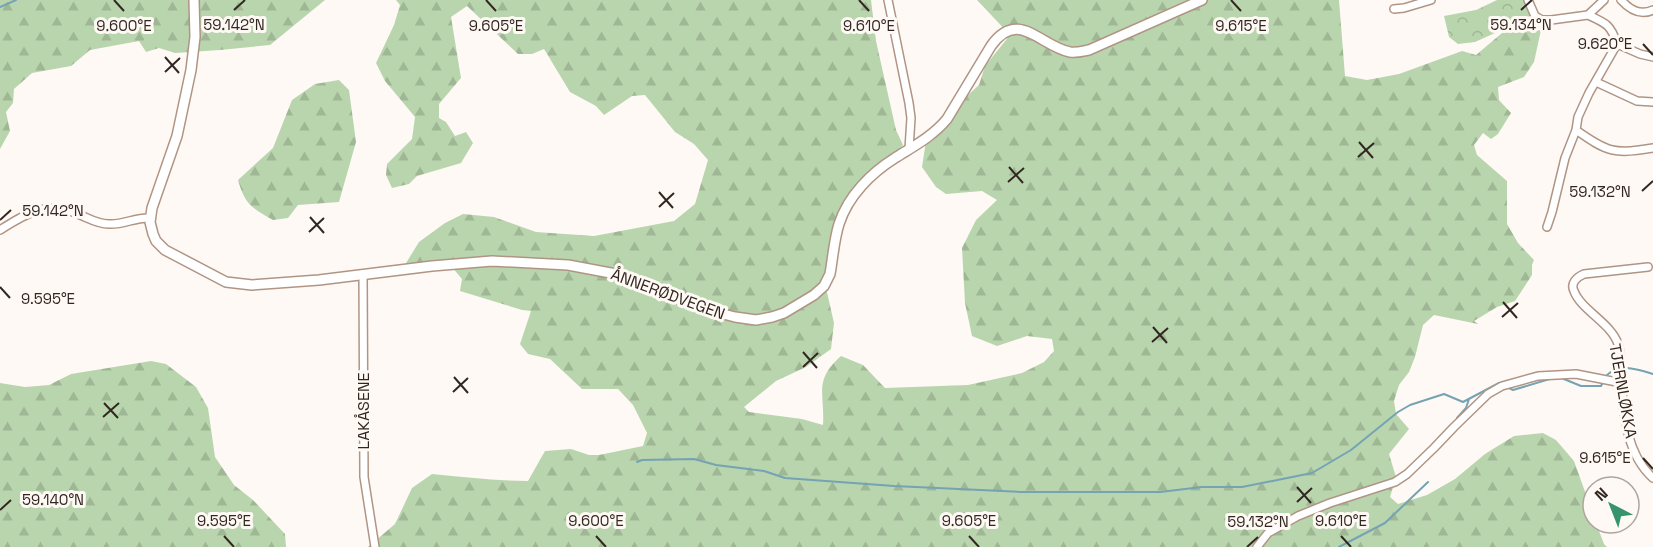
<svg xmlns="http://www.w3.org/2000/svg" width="1653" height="547" font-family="'Space Grotesk',sans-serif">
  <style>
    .forest { fill: url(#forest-firs) }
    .park { fill: url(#park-crowns) }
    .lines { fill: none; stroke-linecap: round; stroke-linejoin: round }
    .stream { stroke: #74a3b3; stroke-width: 2 }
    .street-casing { stroke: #b09584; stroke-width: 10 }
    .secondary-casing { stroke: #b09584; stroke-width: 12 }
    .street { stroke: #fff; stroke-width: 7 }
    .secondary { stroke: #fff; stroke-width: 9 }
    .ticks { fill: none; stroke: #322720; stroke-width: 2 }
    .labels { text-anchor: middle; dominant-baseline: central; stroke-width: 6; stroke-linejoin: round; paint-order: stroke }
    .street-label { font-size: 16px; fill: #322720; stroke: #fff9f5 }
    .ticks-label { font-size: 15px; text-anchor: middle; fill: #322720; stroke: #fff9f5; stroke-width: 6; stroke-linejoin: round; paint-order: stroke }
  </style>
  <defs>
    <pattern id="forest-firs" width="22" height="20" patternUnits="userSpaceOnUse" patternTransform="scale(1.5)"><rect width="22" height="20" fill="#b9d5ae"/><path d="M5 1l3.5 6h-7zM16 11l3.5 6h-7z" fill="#a0b795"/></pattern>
    <pattern id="park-crowns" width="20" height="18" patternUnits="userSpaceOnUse" patternTransform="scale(1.5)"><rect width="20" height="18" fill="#b9d5ae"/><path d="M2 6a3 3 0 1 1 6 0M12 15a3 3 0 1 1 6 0" fill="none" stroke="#a0b795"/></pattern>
  </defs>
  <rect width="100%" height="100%" fill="#fff9f5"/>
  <path class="forest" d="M0,0H325L270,45L220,50L175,53L159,48L146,52L139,41L90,50L71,66L32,73L14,89L13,103L6,112L10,131L0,149Z
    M396,0H871L876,41L896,130L903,145L889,159L874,170L835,230L826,288L834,323L831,349L806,367L776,381L744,407L749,412L802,419L823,425C825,393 813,381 841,356L863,365L885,388L968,385L1022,373L1044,362L1054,351L1052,339L1027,336L997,346L972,336L965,303L962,248L976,220L997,200L982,191L946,194L936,187L922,167L926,141L956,106L979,85L985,66L1010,35L977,0H1339L1345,76L1367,80L1399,74L1462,51L1476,55L1502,33L1541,30L1534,62L1524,77L1498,87L1499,100L1511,113L1498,134L1491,139L1483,133L1474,145L1477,155L1507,181V224L1518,243L1534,260L1532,265V275L1515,301L1497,307L1474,321L1478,324L1434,315L1423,325L1415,357L1409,372L1399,385L1394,401L1396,414L1409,429L1389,454L1396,477L1390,497L1398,504L1427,495L1455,479L1485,454L1514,436L1543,433L1556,440L1574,461L1593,514V523H1596L1604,544L1607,547H368L395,524L412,488L432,474C465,477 496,481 528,481L545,451L571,449L589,455H599L643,446L647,433L633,405L618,389H582L550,359L528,354L520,344L531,311L522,310L460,291L462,279L451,266L403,268L419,242L445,223L463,214L494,217L536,232L594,236L674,221L695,204L708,160L694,144L675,132L645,95L632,96L604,115L596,106L570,92L544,49L532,54H518L467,6L451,17L461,78L439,104V118L446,122L455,136L466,132L473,143L461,163L417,176L409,184L392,188L386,175L387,164L412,139L415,117L385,81L376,63L394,25L400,5Z
    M339,80L349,90L356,142L339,202L298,205L288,218L273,220C252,208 245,205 238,180L273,148L292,100L315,84Z
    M151,361L166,364L196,387L208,408L215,457L234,485L253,500L285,534L286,547H0V383L25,387L49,385L71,374Z"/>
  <path class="park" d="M1497,0H1526L1531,15L1523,20V25L1515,24L1475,42L1458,44L1449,37L1444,16L1476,10Z"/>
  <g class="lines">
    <path class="stream" d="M0,7L16,0
      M1559,377L1581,386H1601L1603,382
      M1605,377C1618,362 1637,369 1653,374
      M1507,387L1513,390L1553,378
      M1457,418L1466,408L1469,399
      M637,462L642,460L694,459L716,465L764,471L785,478L894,486L1021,492H1160L1202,487H1242L1312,473L1351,450L1398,412L1410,405L1444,394L1463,402L1499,383L1502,385
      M1339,547L1385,523L1428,482"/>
    <defs>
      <path id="street" d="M888,0L909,103L911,118L909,149
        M1528,0L1535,16L1542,20H1551L1588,15L1604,0
        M1621,0C1630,10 1640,16 1653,10
        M1394,9L1404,8L1431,0
        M1588,15C1606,23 1611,25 1617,44L1640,54L1653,57
        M1596,82L1637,101L1653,102
        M1576,130C1607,152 1615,155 1653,148
        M1547,227L1552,212L1565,158L1576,130L1578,117L1589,93L1617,44
        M0,230C27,213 46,201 78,214C88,218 97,224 109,224C123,225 136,217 150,218
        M1648,267L1584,274C1577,277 1570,283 1574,291C1581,310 1611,323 1618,344C1622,357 1621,371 1622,385C1623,417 1628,456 1653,478
        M363,274L364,477L375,547
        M1257,547L1268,533L1298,516L1330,503L1395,482L1407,474L1434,448L1454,427L1488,394L1502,386L1538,376L1576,374L1622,383"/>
      <path id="secondary" d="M194,0L195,37L191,70L177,136L152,208L150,222L153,234L156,241L165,250L226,282L252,285L319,280L432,266L492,261L568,265L616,274L704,309L735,317L756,320L772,317L784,313L814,295L824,286L830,274C833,257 834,240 839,224C848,196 871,173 895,158C914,146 933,136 947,119L991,46C1018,8 1040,46 1070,52C1077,53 1083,51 1089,50L1202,0"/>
    </defs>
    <use href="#street" class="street-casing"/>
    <use href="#secondary" class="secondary-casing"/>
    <use href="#street" class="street"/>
    <use href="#secondary" class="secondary"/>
  </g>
  <path class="ticks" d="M114,0L124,11M486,0L496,11M859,0L869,11M1231,0L1241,11M234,10L245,0M1521,10L1532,0M1643,44L1653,55M165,57L179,73M165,72L180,58M1359,142L1373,158M1358,157L1374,143M1009,167L1023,183M1008,182L1024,168M1642,191L1653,181M659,192L673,208M659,207L674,193M310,217L324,233M0,220L11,210M309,232L324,218M0,287L10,298M1503,302L1517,318M1502,317L1518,303M1153,327L1167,343M1152,342L1168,328M803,352L817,368M803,367L818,353M454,377L468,393M453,392L468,378M104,403L118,418M103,417L119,403M1643,458L1653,469M1297,487L1311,503M1297,502L1312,488M0,510L11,500M224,536L234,547M596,536L606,547M969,536L979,547M1341,536L1351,547M1247,547L1258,537"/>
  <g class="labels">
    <g class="street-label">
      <text transform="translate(668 294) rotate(20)">ÅNNERØDVEGEN</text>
      <text transform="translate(1623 391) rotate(80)">TJERNLØKKA</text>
      <text transform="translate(363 411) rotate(-90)">LAKÅSENE</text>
    </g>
  </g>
  <g class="ticks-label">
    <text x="1521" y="30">59.134°N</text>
    <text x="234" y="30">59.142°N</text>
    <text x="496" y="31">9.605°E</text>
    <text x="124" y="31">9.600°E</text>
    <text x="869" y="31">9.610°E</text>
    <text x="1241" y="31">9.615°E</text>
    <text x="1605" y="49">9.620°E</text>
    <text x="1600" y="197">59.132°N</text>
    <text x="53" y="216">59.142°N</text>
    <text x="48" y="304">9.595°E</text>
    <text x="1605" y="463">9.615°E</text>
    <text x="53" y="505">59.140°N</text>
    <text x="224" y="526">9.595°E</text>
    <text x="596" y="526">9.600°E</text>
    <text x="969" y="526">9.605°E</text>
    <text x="1341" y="526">9.610°E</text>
    <text x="1258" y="527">59.132°N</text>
  </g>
  <g transform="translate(1611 505) rotate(318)"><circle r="28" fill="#fff9f5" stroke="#ada5a0" stroke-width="1.5"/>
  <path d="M0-4.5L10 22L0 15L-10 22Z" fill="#36946c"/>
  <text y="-9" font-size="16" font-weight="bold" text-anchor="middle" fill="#322720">N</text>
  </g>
</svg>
